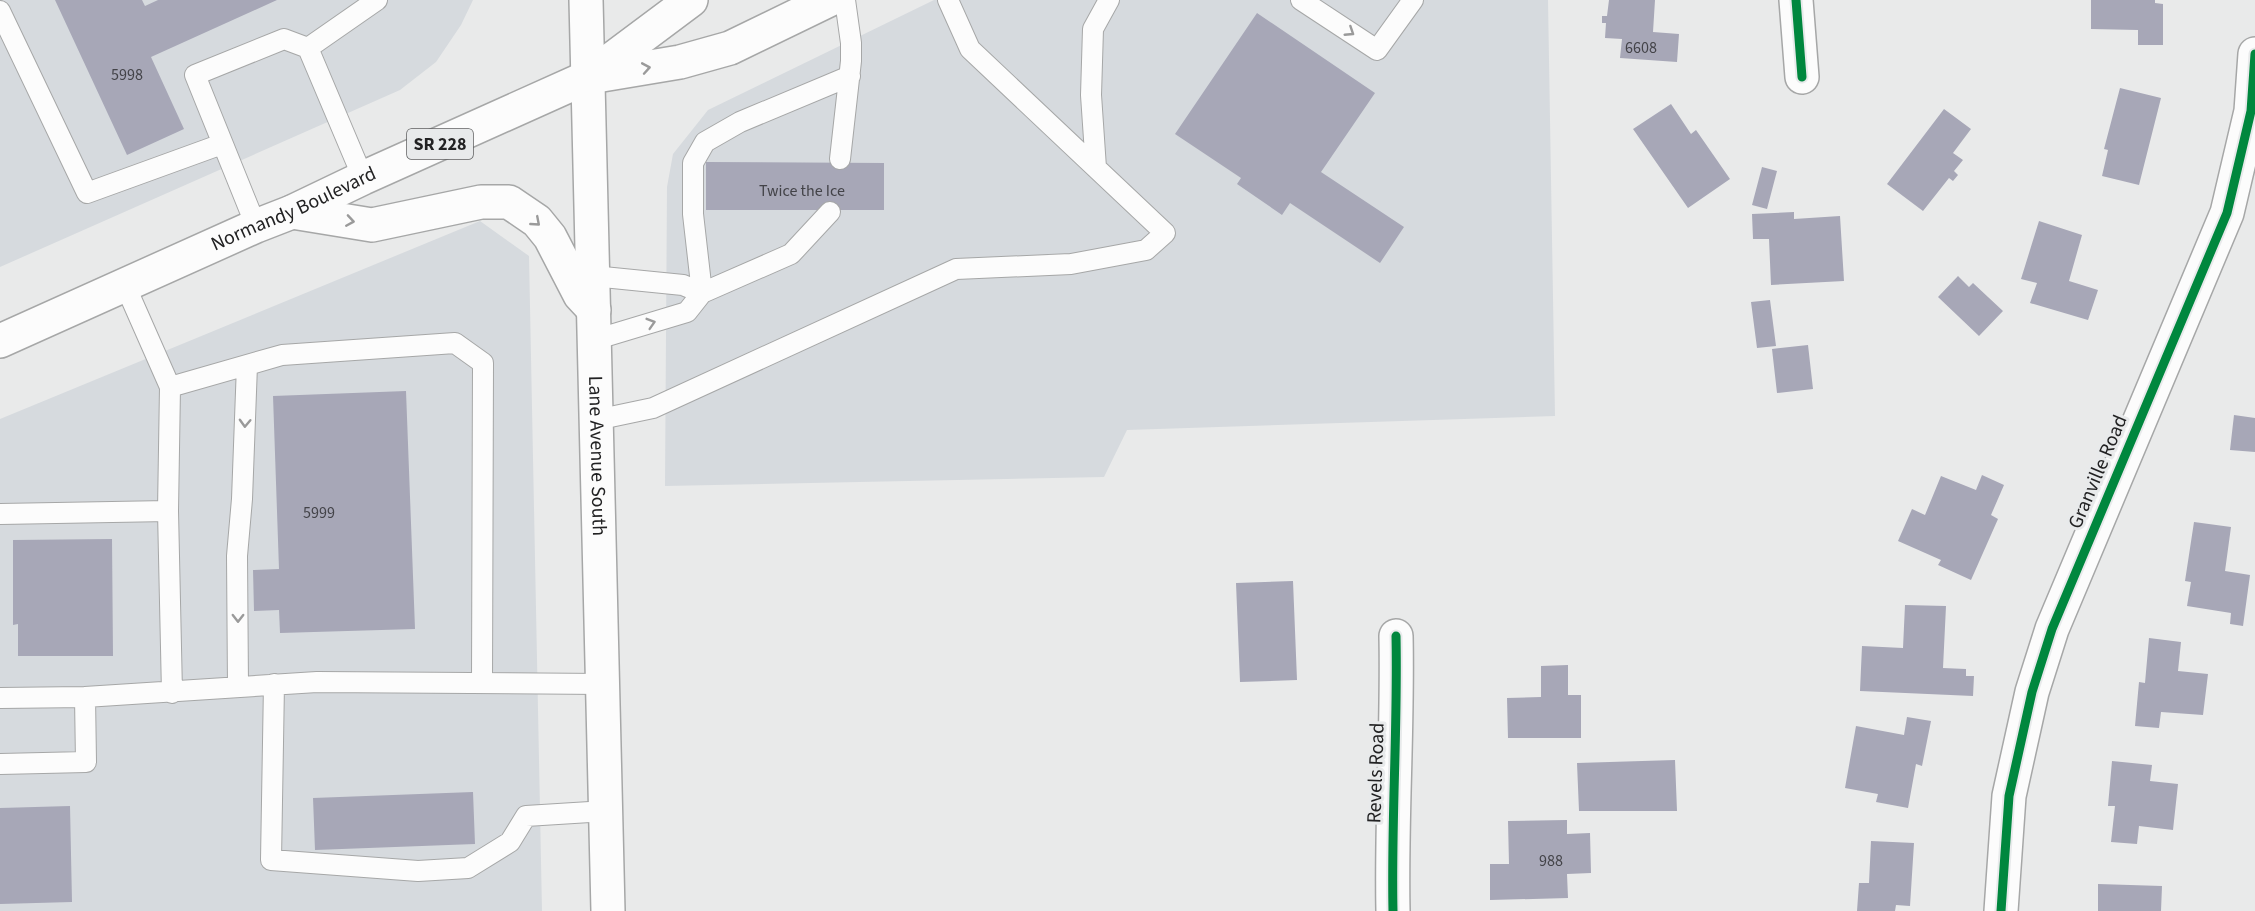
<svg xmlns="http://www.w3.org/2000/svg" width="2255" height="911" font-family="'Source Sans 3',sans-serif">
  <style>
    .built { fill: #d6dade }
    .building { fill: #a7a7b7 }
    .lines { fill: none; stroke-linecap: round; stroke-linejoin: round }
    .service-casing { stroke: #a6a7a7; stroke-width: 22 }
    .minor-casing { stroke: #a6a7a7; stroke-width: 36 }
    .secondary-casing { stroke: #a6a7a7; stroke-width: 36 }
    .primary-casing { stroke: #a6a7a7; stroke-width: 36 }
    .service { stroke: #fcfcfc; stroke-width: 20 }
    .minor { stroke: #fcfcfc; stroke-width: 33 }
    .secondary { stroke: #fcfcfc; stroke-width: 33 }
    .primary { stroke: #fcfcfc; stroke-width: 33 }
    .cycleway-casing { stroke: #e8eaeb; stroke-width: 13 }
    .cycleway { stroke: #00873e; stroke-width: 9 }
    .oneway { stroke: #9a9a9a }
    .labels { text-anchor: middle; dominant-baseline: central; stroke-width: 6; stroke-linejoin: round; paint-order: stroke }
    .number-label { font-size: 16px; fill: #434348 }
    .shield { fill: #e8eaeb; stroke: #5d5e5f; stroke-width: 1.5 }
    .shield-label { font-size: 18px; font-weight: bold; fill: #222223 }
    .street-label { font-size: 20px; fill: #222223; stroke: #e8eaeb }
  </style>
  <rect width="100%" height="100%" fill="#e9eaea"/>
  <path class="built" d="M0,0H473L461,25L436,62L400,90L0,267Z
    M934,0H1548L1555,416L1127,430L1104,477L665,486L667,187L673,154L708,110Z
    M480,221L529,256L542,911H0V419Z"/>
  <path class="building" d="M55,0H142L145,6L158,0H277L151,57L184,129L127,155Z
    M1609,0H1655L1653,32L1679,34L1677,62L1620,58L1622,39L1605,38L1606,23H1602V16H1607Z
    M2091,0H2155V3L2163,4V45H2138V30L2091,29Z
    M1257,13L1375,93L1321,172L1404,227L1380,263L1290,203L1282,215L1237,184L1241,178L1175,134Z
    M2120,88L2161,98L2139,185L2102,176L2108,150L2104,149Z
    M1671,104L1691,134L1696,130L1730,179L1688,208L1633,129Z
    M1944,109L1971,129L1953,153L1963,160L1954,171L1958,175L1953,181L1949,178L1923,211L1887,184Z
    M706,162L884,163V210H706Z
    M1762,167L1777,171L1767,209L1752,205Z
    M1794,212V219L1840,216L1844,281L1771,285L1769,239H1753L1752,214Z
    M2039,221L2082,235L2069,281L2098,290L2088,320L2030,303L2037,283L2021,279Z
    M1958,276L1969,287L1973,283L2003,311L1979,336L1938,297Z
    M1770,300L1776,346L1757,348L1751,302Z
    M1808,345L1813,389L1777,393L1772,349Z
    M406,391L415,629L280,633L279,610L254,611L253,570L279,569L273,396Z
    M2234,415L2255,418V452L2230,450Z
    M1982,475L2004,485L1991,515L1998,519L1971,580L1938,565L1941,560L1898,541L1912,509L1925,515L1941,476L1976,490Z
    M2194,522L2231,527L2225,571L2250,575L2243,626L2230,624L2231,613L2187,606L2191,582L2185,581Z
    M112,539L113,656H18V624L13,625V540Z
    M1293,581L1297,680L1240,682L1236,583Z
    M1905,605L1946,606L1943,668L1966,669V676H1974L1973,696L1860,691L1862,646L1903,648Z
    M2149,638L2181,642L2178,671L2208,674L2203,715L2161,712L2159,728L2135,726L2139,682L2145,683Z
    M1568,665V695H1581V738H1508L1507,698L1541,697V666Z
    M1907,717L1931,721L1922,766L1916,764L1908,808L1876,802L1878,794L1845,788L1856,726L1904,735Z
    M1675,760L1677,811H1579L1577,763Z
    M2112,761L2152,765L2150,781L2178,784L2173,830L2139,826L2137,844L2111,842L2115,806H2108Z
    M473,792L475,844L315,850L313,798Z
    M70,806L72,902L0,904V808Z
    M1567,820V834L1590,833L1591,873L1567,874L1568,898L1490,900V864H1509L1508,821Z
    M1871,841L1914,843L1910,906L1896,905L1895,911H1857L1859,883H1869Z
    M2098,884L2162,886L2161,911H2098Z"/>
  <g class="lines">
    <defs>
      <path id="service" d="M1301,0L1377,50L1413,0
        M0,11L87,193L222,144
        M840,159L851,61V43L845,0
        M1096,168L1091,95L1093,29L1109,0
        M363,178L308,48L377,0
        M830,212L791,254L702,293L693,214V163L705,142L740,122L850,76
        M256,226L195,75L284,39L308,48
        M593,276L683,285L702,293L687,312L594,340
        M125,285L170,387L282,355L455,343L483,363L482,682
        M170,387L168,511L172,693
        M596,420L653,408L956,269L1071,264L1146,250L1165,233L970,49L948,0
        M0,514L168,511
        M274,684L271,860L418,871L468,868L510,842L526,816L606,811
        M238,687L237,556L242,499L247,365
        M0,698L85,697
        M0,764L86,762L85,697L317,682L603,684"/>
      <path id="minor" d="M1796,0L1802,77
        M1393,911C1391,819 1398,728 1396,636
        M2001,911L2009,796L2032,692L2052,629L2227,213L2251,111L2255,54"/>
      <g id="secondary">
        <path id="s1" d="M586,0L608,911"/>
      </g>
      <g id="primary">
        <path d="M596,76L680,62L730,48L829,0"/>
        <path d="M292,212L372,225L481,202H509L537,221L550,237L580,295L594,310"/>
        <path id="s2" d="M0,341L256,226L292,212L363,178L588,77L691,0"/>
      </g>
    </defs>
    <use href="#service" class="service-casing"/>
    <use href="#minor" class="minor-casing"/>
    <use href="#secondary" class="secondary-casing"/>
    <use href="#primary" class="primary-casing"/>
    <use href="#service" class="service"/>
    <use href="#minor" class="minor"/>
    <use href="#secondary" class="secondary"/>
    <use href="#primary" class="primary"/>
    <defs>
      <path id="cycleway" d="M1796,0L1802,77
        M1393,911C1391,819 1398,728 1396,636
        M2001,911L2009,796L2032,692L2052,629L2227,213L2251,111L2255,54"/>
    </defs>
    <use href="#cycleway" class="cycleway-casing"/>
    <use href="#cycleway" class="cycleway"/>
  </g>
  <defs><path id="oneway-chevron" d="M-2-3.5L2.5 0L-2 3.5" fill="none" stroke-width="1.6" stroke-linecap="round" stroke-linejoin="round" transform="scale(1.5)"/></defs>
  <g class="oneway">
    <use href="#oneway-chevron" transform="translate(1350 32) rotate(33)"/>
    <use href="#oneway-chevron" transform="translate(646 68) rotate(-10)"/>
    <use href="#oneway-chevron" transform="translate(350 221) rotate(9)"/>
    <use href="#oneway-chevron" transform="translate(536 222) rotate(41)"/>
    <use href="#oneway-chevron" transform="translate(651 323) rotate(-17)"/>
    <use href="#oneway-chevron" transform="translate(245 423) rotate(92)"/>
    <use href="#oneway-chevron" transform="translate(238 618) rotate(90)"/>
  </g>
  <g class="labels">
    <g class="number-label">
      <text x="1641" y="48">6608</text>
      <text x="127" y="75">5998</text>
      <text x="802" y="191">Twice the Ice</text>
      <text x="319" y="513">5999</text>
      <text x="1551" y="861">988</text>
    </g>
    <rect class="shield" x="407" y="129" width="66" height="30" rx="4.5"/>
    <g class="shield-label">
      <text x="440" y="144">SR 228</text>
    </g>
    <g class="street-label">
      <text stroke="none"><textPath href="#s2" startOffset="322">Normandy Boulevard</textPath></text>
      <text stroke="none"><textPath href="#s1" startOffset="456">Lane Avenue South</textPath></text>
      <text transform="translate(2098 472) rotate(-67)">Granville Road</text>
      <text transform="translate(1376 773) rotate(-88)">Revels Road</text>
    </g>
  </g>
</svg>
